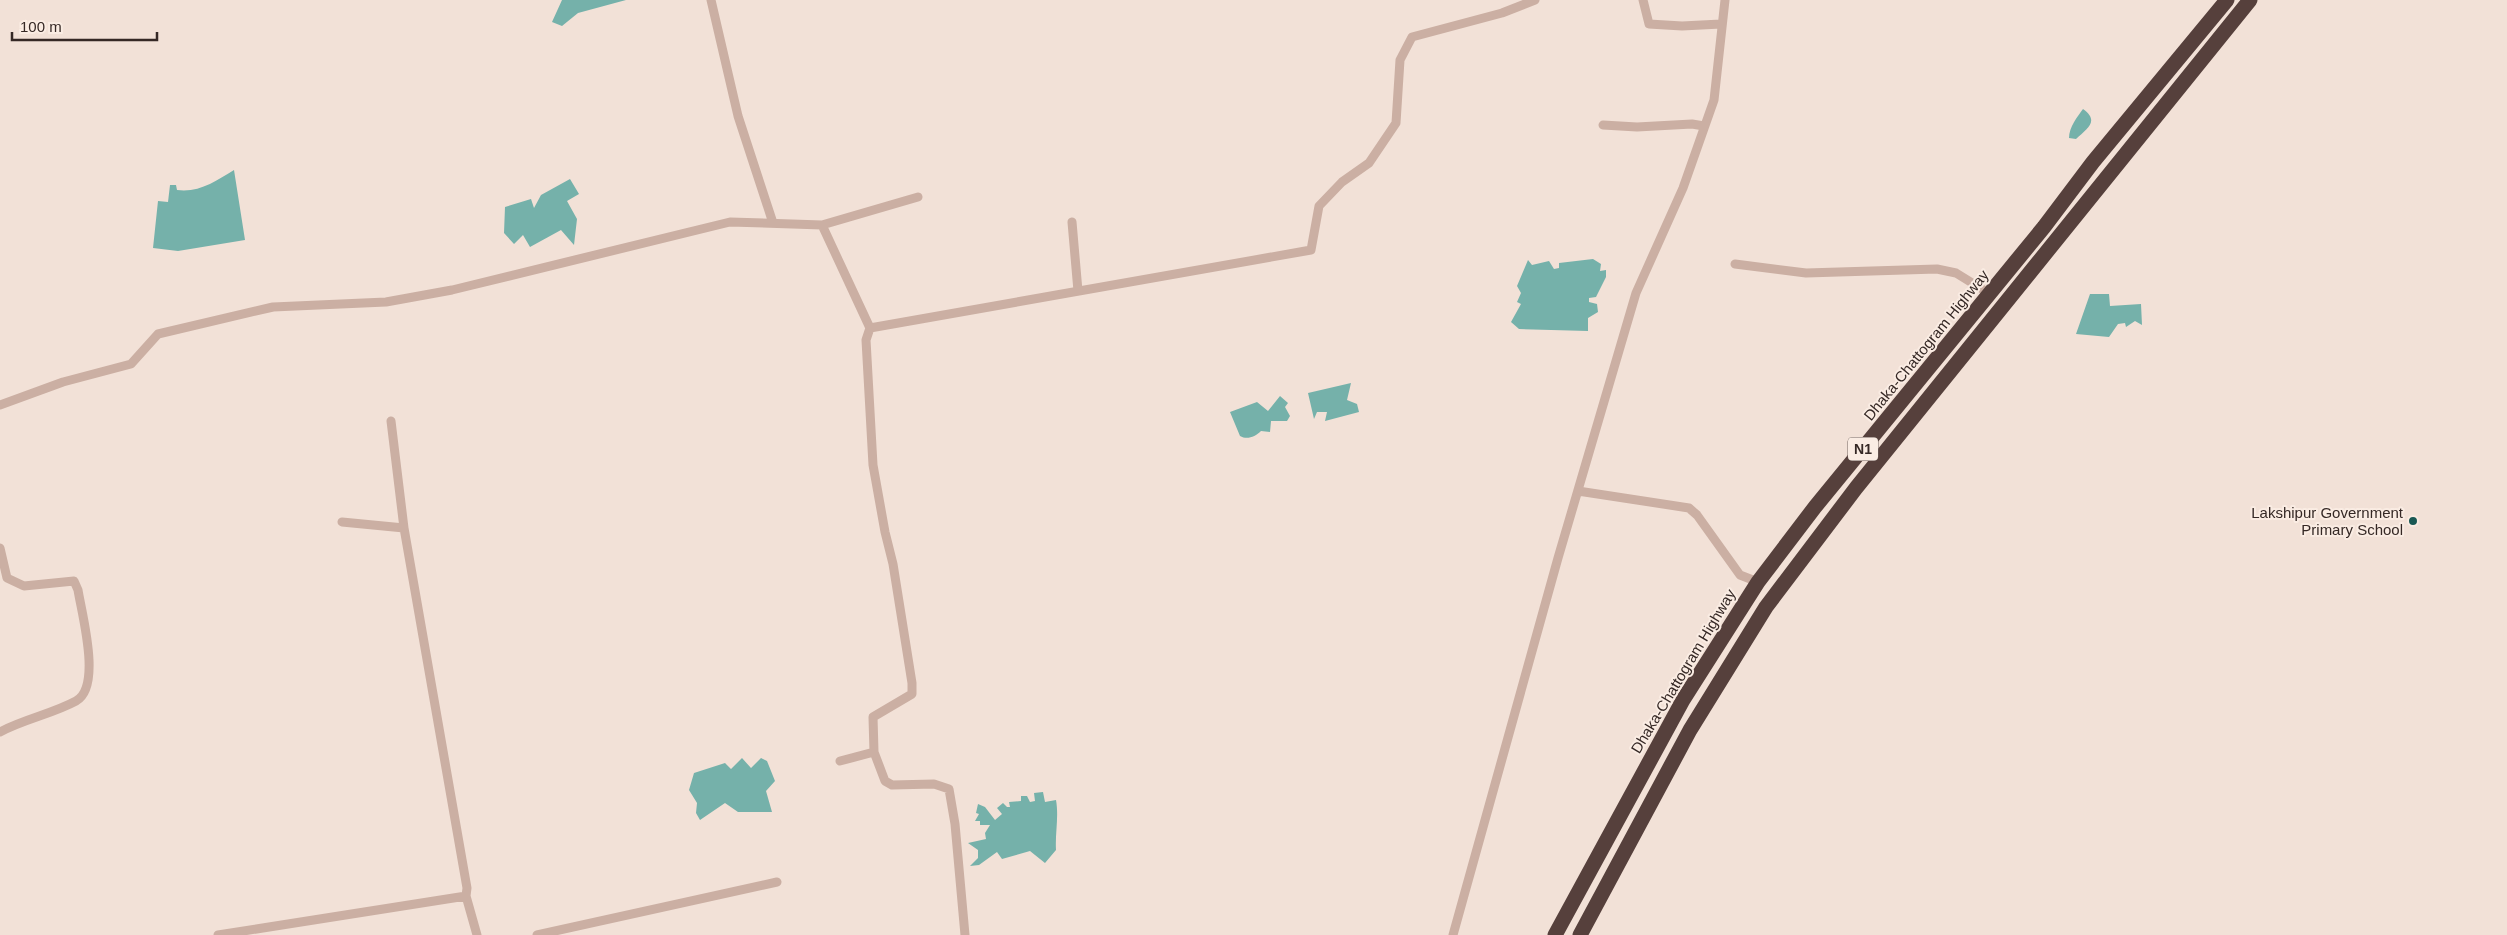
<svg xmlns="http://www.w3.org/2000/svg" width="2507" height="935" font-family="Helvetica,sans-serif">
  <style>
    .water { fill: #75b1aa }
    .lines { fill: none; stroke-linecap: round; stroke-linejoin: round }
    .street { stroke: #cbafa3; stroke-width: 9 }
    .highway { stroke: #56403c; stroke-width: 15 }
    .poi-dot { fill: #195853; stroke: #faece3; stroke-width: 2 }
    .labels { text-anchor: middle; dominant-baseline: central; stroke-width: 4; stroke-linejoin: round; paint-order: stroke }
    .shield { fill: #faece3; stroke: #70635e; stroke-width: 1 }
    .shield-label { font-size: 14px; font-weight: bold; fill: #352825 }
    .street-label { font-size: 15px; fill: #352825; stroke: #faece3 }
    .poi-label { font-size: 15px; fill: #352825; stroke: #faece3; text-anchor: end }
  </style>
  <rect width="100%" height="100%" fill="#f2e1d7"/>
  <path class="water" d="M562,0H626L578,13L562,26L552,22Z
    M2083,109C2100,121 2087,129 2076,139L2069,138C2069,127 2078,116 2083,109Z
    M234,170L245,240L178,251L153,248L158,201L168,202L170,185H176L177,190C199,193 216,181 234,170Z
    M570,179L579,194L567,201L577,219L574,245L561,230L530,247L523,235L514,244L504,233L505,207L531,199L534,208L541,195Z
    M1593,259L1601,264L1600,271L1606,270V277L1596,297L1589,298V302L1597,304L1598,312L1588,318V331L1519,329L1511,322L1521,304L1517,302L1521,293L1517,286L1528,260L1532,265L1549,261L1554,269L1559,268V263Z
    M2090,294H2109L2110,306L2141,304L2142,325L2135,321L2126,327L2125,323L2118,324L2109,337L2076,334Z
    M1351,383L1347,400L1357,404L1359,412L1325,421L1327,412H1317L1314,419L1308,393Z
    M1280,396L1288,403L1285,407L1290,416L1287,421H1271L1270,432L1261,431C1255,437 1247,440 1240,436L1230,412L1257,402L1268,411Z
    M742,758L751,768L761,758L767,761L775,781L766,791L772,812H738L725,803L700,820L696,813L697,803L689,790L694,773L725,763L731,769Z
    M1043,792L1045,802L1056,800C1059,817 1055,833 1056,850L1045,863L1030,851L1002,859L997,852L979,865L970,866L978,858V850L968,843L986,839L985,833L990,825H980V821H975L979,814L976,813L978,804L985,807L995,820L1002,814L997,808L1003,803L1007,807H1010L1009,802L1021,801V796H1027L1030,802L1035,801L1034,793Z"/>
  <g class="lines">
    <path class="street" d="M711,0L738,116L773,223
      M1643,0L1649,24L1682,26L1721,24
      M1603,125L1637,127L1692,124L1704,126
      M1072,222L1078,291
      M822,225L918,197
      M1735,264L1806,273L1937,269L1956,273L1990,294
      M870,328L866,340L873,465L885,532L893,564L912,683V694L873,717L874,752L885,781L892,785L934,784L949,789L955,824L965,935
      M0,405L63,382L131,364L158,334L273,307L386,302L452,290L730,222L822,225L870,328L1311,250L1319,206L1342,182L1369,163L1396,123L1400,60L1412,37L1502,13L1535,0
      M391,421L404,528L467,888L466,896L477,935
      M1578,491L1689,508L1697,515L1740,575L1758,582
      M342,522L404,528
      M0,548L7,578L24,586L74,581L78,590C82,615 102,687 76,701C52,714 24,719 0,732
      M840,761L874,752
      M218,935L466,896
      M537,935L777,882
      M1453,935L1558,558L1636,293L1683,188L1714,100L1725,0"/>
    <path class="highway" d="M1555,935L1683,700L1758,582L1815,507L2044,227L2093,162L2227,0
      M1580,935L1690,730L1766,607L1856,488L2250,0"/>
  </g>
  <circle class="poi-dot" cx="2413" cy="521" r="5"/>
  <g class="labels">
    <rect class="shield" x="1848" y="437.5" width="30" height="23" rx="4"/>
    <g class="shield-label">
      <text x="1863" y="449">N1</text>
    </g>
    <g class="street-label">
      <text transform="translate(1926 345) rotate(-51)">Dhaka-Chattogram Highway</text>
      <text transform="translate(1683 671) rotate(-59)">Dhaka-Chattogram Highway</text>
    </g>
    <g class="poi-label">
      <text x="2403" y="512">Lakshipur Government<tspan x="2403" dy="17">Primary School</tspan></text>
    </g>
  </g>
  <path d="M12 32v8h145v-8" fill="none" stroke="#352825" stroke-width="2.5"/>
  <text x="20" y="32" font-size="15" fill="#352825" stroke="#faece3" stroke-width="4" paint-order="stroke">100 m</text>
</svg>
